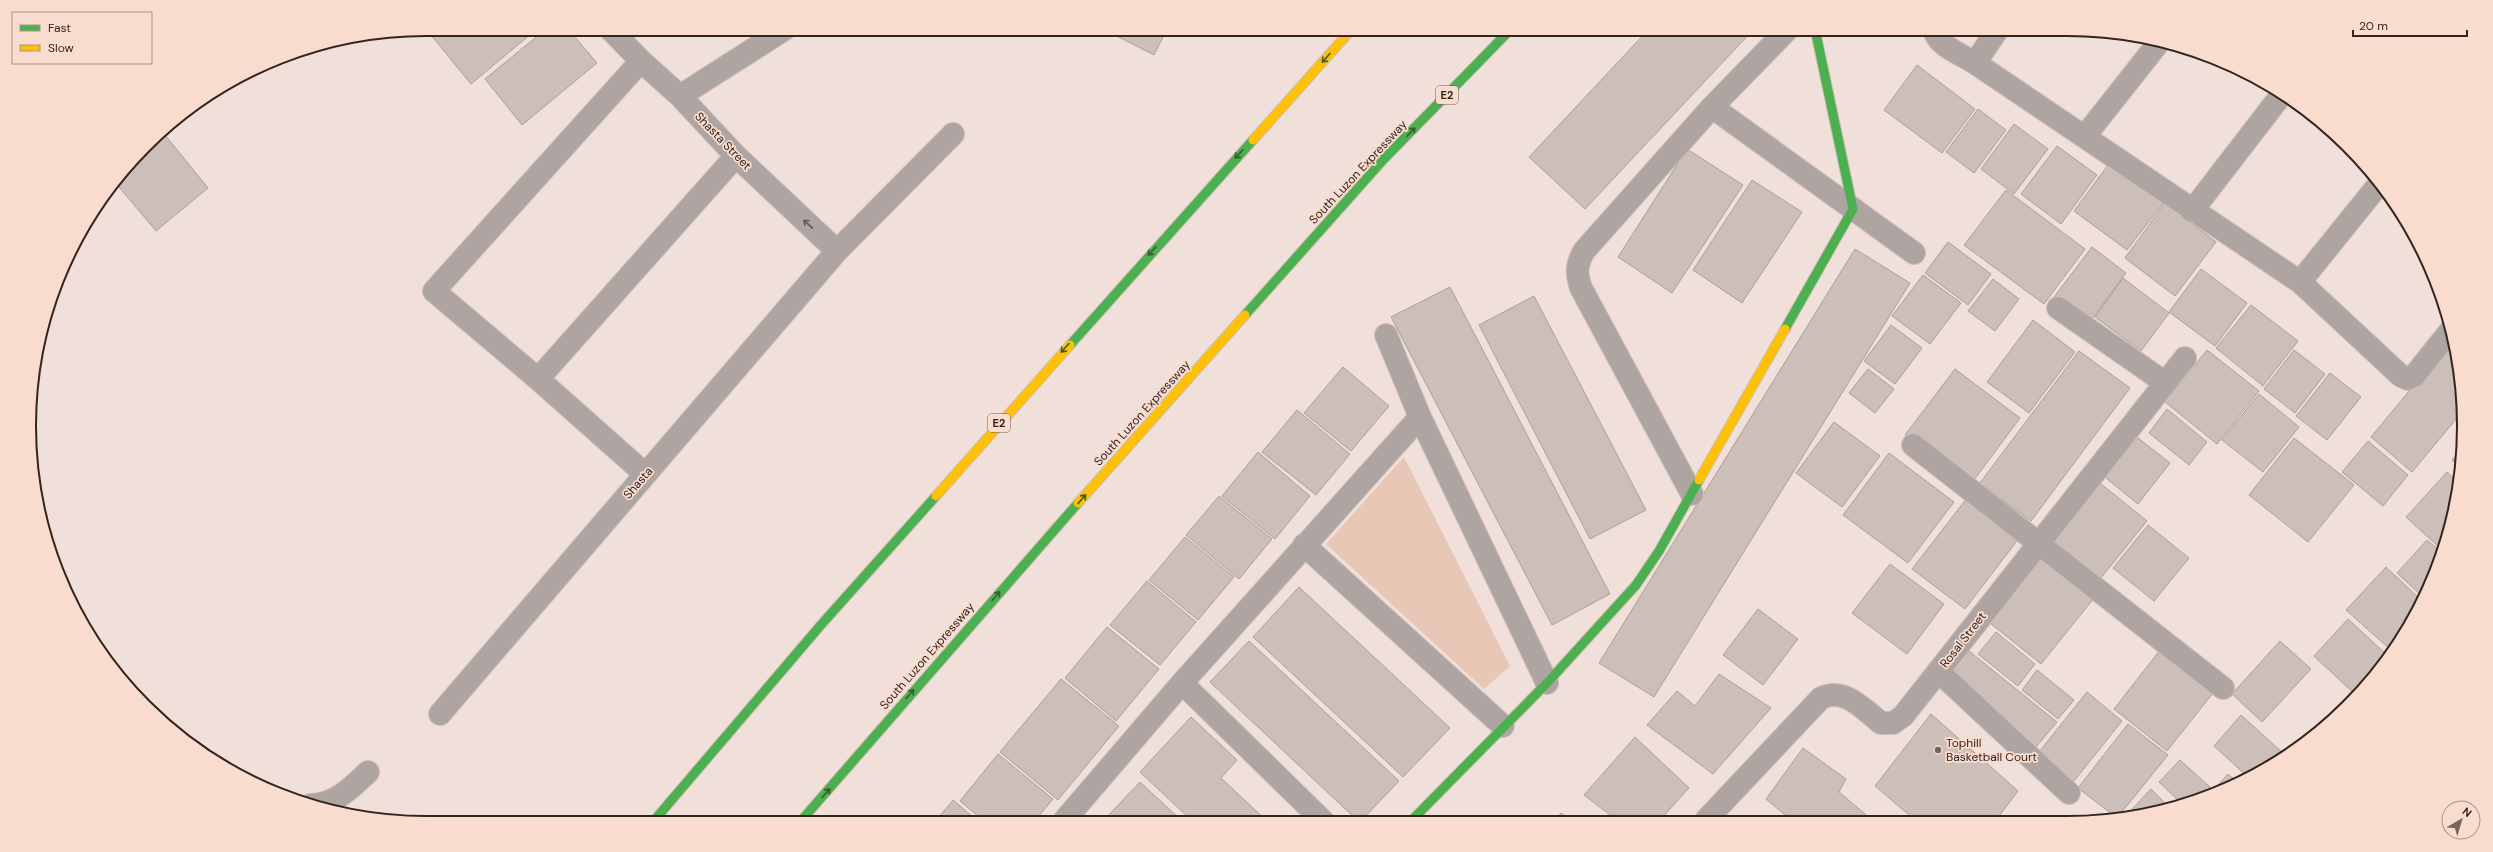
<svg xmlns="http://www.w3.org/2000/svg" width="2493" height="852" font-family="'DM Sans',sans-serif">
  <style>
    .green { fill: #e8c7b7 }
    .building { fill: #ccbeb8; stroke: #ac9f99 }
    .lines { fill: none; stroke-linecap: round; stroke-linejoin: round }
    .lane-casing { stroke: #ccbfb9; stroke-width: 24 }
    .street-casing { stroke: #ccbfb9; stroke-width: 24 }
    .fast-casing { stroke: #ccbfb9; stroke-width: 11 }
    .slow-casing { stroke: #ccbfb9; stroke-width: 11 }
    .lane { stroke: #aea5a2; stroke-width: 22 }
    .street { stroke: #aea5a2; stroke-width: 22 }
    .fast { stroke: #4caf50; stroke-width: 9 }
    .slow { stroke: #ffc107; stroke-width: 9 }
    .oneway { stroke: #3c5c32 }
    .oneway2 { stroke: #645853 }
    .poi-dot { fill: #74665f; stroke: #fadccf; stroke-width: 1.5 }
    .labels { text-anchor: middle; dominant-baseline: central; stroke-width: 3.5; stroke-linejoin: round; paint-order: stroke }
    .shield { fill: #fadccf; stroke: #6e5b53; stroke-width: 1 }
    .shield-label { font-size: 11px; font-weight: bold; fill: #32241e }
    .street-label { font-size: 12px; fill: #32241e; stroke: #fadccf }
    .poi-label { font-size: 12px; fill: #32241e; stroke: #fadccf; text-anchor: start }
    .rim { fill: none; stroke: #32241e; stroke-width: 2 }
  </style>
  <rect width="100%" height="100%" fill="#f0e0d9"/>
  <path class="green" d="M1404,457L1510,666L1484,689L1326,544Z"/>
  <path class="building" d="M429,29L423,34L420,30L426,29Z
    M437,29H537L471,84L430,34Z
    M546,29H568L597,63L522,125L485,79Z
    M1103,29H1167L1154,55Z
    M1649,29H1754L1585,209L1529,157Z
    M1917,65L1975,109L1942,153L1884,110Z
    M1978,109L2006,130L1974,173L1946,152Z
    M2014,124L2048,149L2014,194L1981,169Z
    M161,130L208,188L156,231L114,181Z
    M2057,146L2097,175L2061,224L2021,194Z
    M1687,149L1743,185L1672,293L1618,257Z
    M2114,157L2168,197L2127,250L2074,211Z
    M1752,180L1802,212L1742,303L1693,270Z
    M2006,190L2085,249L2044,304L1964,245Z
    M2165,203L2216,242L2175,296L2125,258Z
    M1948,242L1991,274L1968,305L1925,273Z
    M2092,247L2126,273L2089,323L2054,297Z
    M1855,249L1910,283L1654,697L1599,663Z
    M2201,269L2247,303L2215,346L2169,312Z
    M1923,275L1961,303L1930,344L1892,316Z
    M2123,278L2169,313L2141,351L2095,317Z
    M1993,279L2019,299L1995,331L1968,311Z
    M1450,287L1610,594L1552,625L1391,317Z
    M1534,296L1646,510L1590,539L1479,325Z
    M2251,305L2298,341L2263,386L2216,348Z
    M2033,320L2075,352L2029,413L1987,382Z
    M1891,325L1922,348L1895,384L1864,361Z
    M2452,339L2461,374L2462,412L2412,472L2371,437Z
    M2207,350L2259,391L2217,444L2165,402Z
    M2294,350L2325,374L2295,413L2264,389Z
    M2079,351L2130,388L2031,521L1980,483Z
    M1343,367L1389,406L1351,451L1304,413Z
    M1868,369L1894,389L1875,413L1849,393Z
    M1955,369L2020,418L1971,484L1905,435Z
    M2330,373L2361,397L2327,440L2296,416Z
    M2259,394L2299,427L2263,472L2222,440Z
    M2167,409L2207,442L2189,465L2149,433Z
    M1297,410L1350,454L1316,495L1262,452Z
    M1834,422L1880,456L1842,507L1796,473Z
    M2133,434L2170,463L2138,504L2101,474Z
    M2294,438L2354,485L2308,542L2249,495Z
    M2368,441L2408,475L2383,506L2342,472Z
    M2463,449V452L2461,468L2452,460Z
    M1258,452L1310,496L1275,539L1222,496Z
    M1889,453L1954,502L1908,563L1843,515Z
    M2447,472L2458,482L2451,529L2442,550L2406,517Z
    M2095,479L2147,521L2096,584L2045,543Z
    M1219,496L1272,539L1239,579L1186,535Z
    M1967,498L2020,537L1965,609L1912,569Z
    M2148,525L2189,558L2154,601L2113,568Z
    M1185,537L1234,577L1198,620L1149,580Z
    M2427,540L2441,552L2422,596L2397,573Z
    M2038,552L2094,598L2041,664L1985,619Z
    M1890,564L1944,604L1907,654L1852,613Z
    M2386,567L2421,600L2411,625L2392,651L2346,610Z
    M1147,581L1196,622L1160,665L1110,625Z
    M1299,587L1450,728L1403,777L1253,637Z
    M1758,609L1798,639L1763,685L1723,655Z
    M2348,619L2388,656L2357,696L2314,656Z
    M1107,627L1159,669L1116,721L1065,678Z
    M1996,632L2035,664L2018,686L1978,654Z
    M1249,641L1399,781L1361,821H1358L1210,682Z
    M2280,641L2311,669L2262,722L2232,694Z
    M2164,645L2217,688L2167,751L2114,709Z
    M1964,647L2057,722L2036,747L1943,673Z
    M2037,670L2074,700L2058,719L2022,690Z
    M1719,674L1771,708L1713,774L1647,725L1677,691L1695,706Z
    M1061,679L1119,726L1058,800L1000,752Z
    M2087,692L2122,721L2070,786L2035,757Z
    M1931,714L2018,791L1996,820H1915L1875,786Z
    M2241,715L2284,754L2249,778L2214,746Z
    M1191,717L1237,760L1221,778L1267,821H1192L1140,772Z
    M2128,724L2168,755L2117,818L2078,788Z
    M1635,737L1689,788L1660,820L1618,821L1584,795Z
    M1803,748L1846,779L1839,792L1872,820H1791L1766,799Z
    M998,754L1053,799L1034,822H985L960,801Z
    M2180,760L2210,787L2198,801L2183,805L2159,782Z
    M2228,774L2239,784L2207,797Z
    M1140,782L1182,821L1102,822Z
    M2151,789L2170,808L2123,819Z
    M953,800L979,822H935Z
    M1561,813L1572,821H1554Z"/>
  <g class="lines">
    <defs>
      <path id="lane" d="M2058,308L2164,382
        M1913,445L2223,688
        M1939,672L2069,793
        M311,805C336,804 351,788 368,772"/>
      <path id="street" d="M610,29L641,61L680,96L736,156L837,251
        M1934,29C1936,46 1963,55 1975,63L2300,282L2401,376L2408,379L2414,376L2450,331
        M641,61L434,291L538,379L645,474
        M1975,63L1998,29
        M680,96L785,29
        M1712,107L1914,253
        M2085,136L2160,41
        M2192,211L2282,94
        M2300,282L2379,184
        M1386,335L1420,417L1547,683
        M538,379L736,156
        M1692,494L1581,288C1576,273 1576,265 1584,251L1712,107L1788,29
        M1304,545L1503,726
        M1182,683L1323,821
        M440,714L837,251L953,134
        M1706,820L1821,698C1845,687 1863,709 1881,723H1893L1903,716L2185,358
        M1063,822L1182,683L1420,417"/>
      <path id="fast" d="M1245,315L1383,160L1511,29
        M1785,329L1853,209L1815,29
        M1070,345L1253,140
        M1411,821L1547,683L1636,585L1659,551L1699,480
        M800,822L1078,503
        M652,823L820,626L936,496"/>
      <path id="slow" d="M1253,140L1352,29
        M1699,480L1785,329
        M936,496L1070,345
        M1078,503L1245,315"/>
    </defs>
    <use href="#lane" class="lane-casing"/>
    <use href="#street" class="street-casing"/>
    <use href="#fast" class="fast-casing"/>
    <use href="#slow" class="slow-casing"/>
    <use href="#lane" class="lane"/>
    <use href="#street" class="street"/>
    <use href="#fast" class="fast"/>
    <use href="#slow" class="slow"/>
  </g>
  <defs><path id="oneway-shaft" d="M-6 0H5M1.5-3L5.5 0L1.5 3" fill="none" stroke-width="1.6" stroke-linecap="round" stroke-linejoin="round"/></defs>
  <g class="oneway">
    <use href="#oneway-shaft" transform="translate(1326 58) rotate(132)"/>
    <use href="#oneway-shaft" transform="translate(1411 132) rotate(-46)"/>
    <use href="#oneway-shaft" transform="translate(1239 154) rotate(132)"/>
    <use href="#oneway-shaft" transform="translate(1152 251) rotate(132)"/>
    <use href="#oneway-shaft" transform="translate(1065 348) rotate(132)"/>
    <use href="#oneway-shaft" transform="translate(1082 499) rotate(-49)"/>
    <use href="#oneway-shaft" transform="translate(996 596) rotate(-49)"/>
    <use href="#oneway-shaft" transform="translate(910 694) rotate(-49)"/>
    <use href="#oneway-shaft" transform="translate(826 793) rotate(-49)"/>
  </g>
  <use class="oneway2" href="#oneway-shaft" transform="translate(808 224) rotate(-137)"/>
  <circle class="poi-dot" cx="1938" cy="750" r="4"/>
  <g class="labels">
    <g class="shield">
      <rect x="1436" y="86" width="22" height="18" rx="3"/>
      <rect x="988" y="414" width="22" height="18" rx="3"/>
    </g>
    <g class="shield-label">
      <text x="1447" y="95">E2</text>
      <text x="999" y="423">E2</text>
    </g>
    <g class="street-label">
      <text transform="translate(723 141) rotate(46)">Shasta Street</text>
      <text transform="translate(1358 172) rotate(-47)">South Luzon Expressway</text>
      <text transform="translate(1142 413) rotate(-48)">South Luzon Expressway</text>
      <text transform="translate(638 483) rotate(-49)">Shasta</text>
      <text transform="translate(1963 640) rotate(-52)">Rosal Street</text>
      <text transform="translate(927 656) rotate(-49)">South Luzon Expressway</text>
    </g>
    <g class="poi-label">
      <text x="1946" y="743">Tophill<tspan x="1946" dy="14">Basketball Court</tspan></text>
    </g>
  </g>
  <path d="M0 0H2493V852H0ZM426 36H2067A390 390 0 0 1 2457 426V426A390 390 0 0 1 2067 816H426A390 390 0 0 1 36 426V426A390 390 0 0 1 426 36Z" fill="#fadccf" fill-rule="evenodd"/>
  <path class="rim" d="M426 36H2067A390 390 0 0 1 2457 426V426A390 390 0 0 1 2067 816H426A390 390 0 0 1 36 426V426A390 390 0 0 1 426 36Z"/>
  <rect x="12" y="12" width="140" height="52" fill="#fadccf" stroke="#aa9288"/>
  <rect x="20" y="25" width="20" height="6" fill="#4caf50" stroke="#aa9288"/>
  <text x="48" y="32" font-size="12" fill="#32241e">Fast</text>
  <rect x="20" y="45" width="20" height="6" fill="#ffc107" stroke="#aa9288"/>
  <text x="48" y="52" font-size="12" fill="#32241e">Slow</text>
  <g transform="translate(2461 820) rotate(38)"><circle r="19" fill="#fadccf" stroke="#aa9288"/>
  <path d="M0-3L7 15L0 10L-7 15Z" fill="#74665f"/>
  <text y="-6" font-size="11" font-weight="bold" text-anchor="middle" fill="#32241e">N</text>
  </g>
  <path d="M2353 30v6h114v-6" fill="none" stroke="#32241e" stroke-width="2"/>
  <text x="2359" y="30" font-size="12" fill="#32241e" stroke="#fadccf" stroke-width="3" paint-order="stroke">20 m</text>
</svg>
